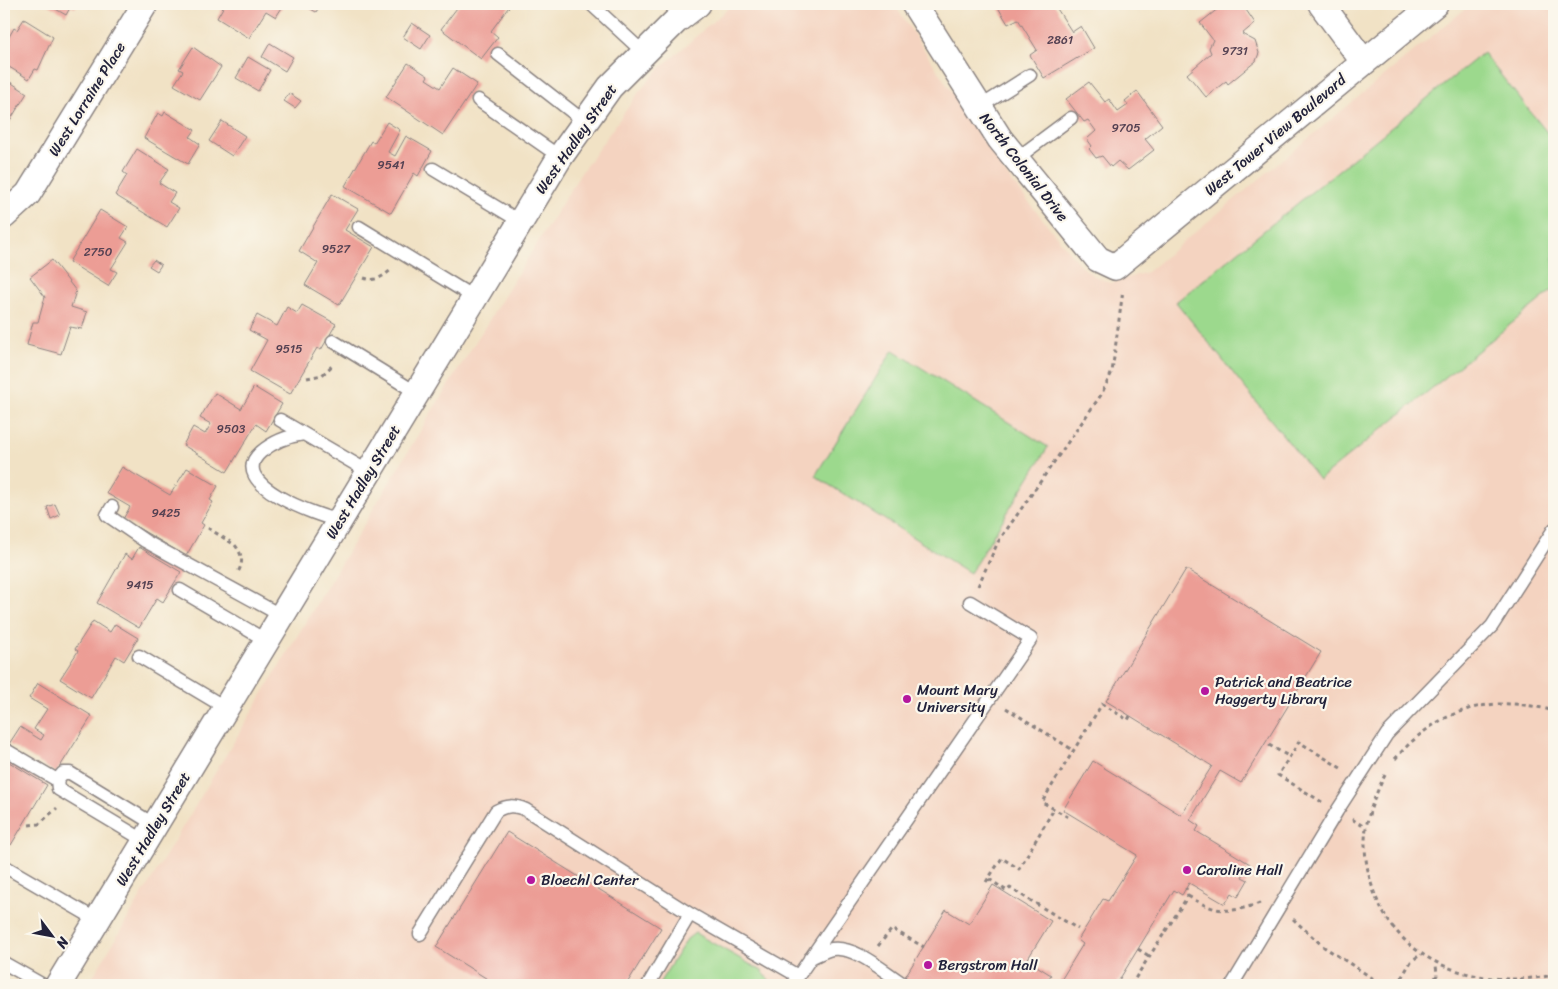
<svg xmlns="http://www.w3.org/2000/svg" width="1558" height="989" font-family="Sriracha,sans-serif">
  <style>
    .built { fill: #f4d3c0 }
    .green { fill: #9cd98d; stroke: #5f7e64 }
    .building { fill: #ec9d95 }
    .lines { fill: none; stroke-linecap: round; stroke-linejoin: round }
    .lane-casing { stroke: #8a8280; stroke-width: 15 }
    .street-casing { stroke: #8a8280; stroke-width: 28 }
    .path { stroke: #8a8280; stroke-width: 3; stroke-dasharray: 4 4; stroke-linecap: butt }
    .lane { stroke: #fff; stroke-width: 12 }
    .street { stroke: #fff; stroke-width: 25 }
    .poi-dot { fill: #b5179e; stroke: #fbf7ec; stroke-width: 2 }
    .labels { text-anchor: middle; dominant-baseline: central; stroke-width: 4.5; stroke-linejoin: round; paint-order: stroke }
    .number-label { font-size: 12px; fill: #544152 }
    .street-label { font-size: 15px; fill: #22223b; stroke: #fbf7ec }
    .poi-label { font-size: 15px; fill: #22223b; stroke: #fbf7ec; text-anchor: start }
  </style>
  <rect width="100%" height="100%" fill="#fbf7ec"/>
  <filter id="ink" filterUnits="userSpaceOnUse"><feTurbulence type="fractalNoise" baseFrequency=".02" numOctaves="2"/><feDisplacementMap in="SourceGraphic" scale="10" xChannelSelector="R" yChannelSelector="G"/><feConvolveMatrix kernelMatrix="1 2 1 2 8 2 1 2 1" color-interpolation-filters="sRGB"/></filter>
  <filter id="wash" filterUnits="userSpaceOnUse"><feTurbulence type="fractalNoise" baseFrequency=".0096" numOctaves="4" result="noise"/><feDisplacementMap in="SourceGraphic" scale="20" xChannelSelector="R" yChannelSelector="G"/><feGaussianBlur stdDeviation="1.12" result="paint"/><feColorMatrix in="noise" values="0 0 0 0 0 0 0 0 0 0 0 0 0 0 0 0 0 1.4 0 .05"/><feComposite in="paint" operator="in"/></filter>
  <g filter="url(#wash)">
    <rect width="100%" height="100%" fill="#f1e2c5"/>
    <path class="built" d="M733,4H894L1005,173L1079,264L1092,275L1111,283L1147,272L1471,4H1554V985H88L431,413L581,173L639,92L658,70Z"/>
    <path class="green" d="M1483,53L1554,141V289L1319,480L1176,302Z
      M893,350L1048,447L970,573L815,476Z
      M695,933L762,971L773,985H658L687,939Z"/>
    <g id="blocks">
      <path class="building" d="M47,4H77L75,8L71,6L66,15Z
        M225,4H280L283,6L276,17L266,11L249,38L217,18Z
        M302,4H321L316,12Z
        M460,4H511L491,31L498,37L481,59L441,29Z
        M996,4H1054L1072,32L1081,26L1094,48L1044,78L1030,55L1037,50L1018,19L1008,24Z
        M1224,4H1234L1236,7L1242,4L1255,23L1242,34L1255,41L1259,53L1256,61L1228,84L1226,81L1206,97L1187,74L1211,53L1209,48L1213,40L1200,23Z
        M24,19L53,37L38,70L35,69L29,79L4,64V52L9,44L6,42L14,28L17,30Z
        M412,23L430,35L421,49L403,37Z
        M270,43L293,57L285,71L262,57Z
        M193,47L221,67L200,100L174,85L183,71L179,69Z
        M248,57L270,70L258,91L236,78Z
        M408,63L428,76L426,79L440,88L453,68L477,84L443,135L386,97Z
        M4,78L27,93L4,130Z
        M1089,82L1105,102L1109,99L1118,112L1128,105L1125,101L1137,91L1162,125L1145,139L1154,150L1128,170L1118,161L1111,167L1102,156L1096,158L1089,149L1092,146L1087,139L1096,131L1088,120L1084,122L1066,99Z
        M289,93L301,101L295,108L284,101Z
        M165,112L195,130L190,137L200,144L188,164L144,138L158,113L163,116Z
        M222,121L245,136L232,156L209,141Z
        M387,122L400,130L388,152L395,156L406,136L432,151L418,176L414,173L391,213L345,186L371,141L374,143Z
        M137,149L169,169L159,183L175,193L169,202L179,208L167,227L115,195L127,175L123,172Z
        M332,194L358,209L345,230L374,247L339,305L305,285L318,263L299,251Z
        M100,210L128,227L121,238L128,242L111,269L117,272L108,286L69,262Z
        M52,260L76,291L71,307L87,312L82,329L70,327L61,354L27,345L33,322H38L45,297L30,277Z
        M154,260L161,265L157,271L149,266Z
        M302,305L336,324L321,350L317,348L290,394L250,371L267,340L249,330L257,315L277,326L287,307L297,313Z
        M254,387L282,404L266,431L256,424L227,472L183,445L193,427L205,434L211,424L200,418L215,393L241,409Z
        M122,467L170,495L187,468L218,486L210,500L213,502L201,523L204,525L186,556L123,519L130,507L106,493Z
        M55,504L60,515L51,519L47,507Z
        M139,547L181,572L163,602L157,598L139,628L97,603L125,554L132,559Z
        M1186,569L1321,652L1241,783L1220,771L1190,820L1199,826L1196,831L1250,864L1242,877L1248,880L1238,897L1232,893L1225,904L1189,883L1182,895L1174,890L1116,985H1058L1083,944L1078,940L1103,899L1108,901L1137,855L1063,810L1093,761L1181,815L1212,766L1106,701Z
        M93,621L110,632L115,624L138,638L124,661L116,656L91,698L60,679L78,651L75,649Z
        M38,683L92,716L56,773L9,744L20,727L41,740L44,735L34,729L47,709L29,698Z
        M4,759L47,785L11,845L4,840Z
        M507,832L661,928L626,985H497L436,947Z
        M993,885L1051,921L1027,960L1051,975L1044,985H900L946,910L969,924Z"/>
    </g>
  </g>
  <g filter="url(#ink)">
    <use href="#blocks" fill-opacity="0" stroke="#8a8280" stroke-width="1"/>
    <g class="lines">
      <defs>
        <path id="lane" d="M591,4L644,53
          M498,54L585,122
          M478,100L560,157
          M978,108L1030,75
          M1016,159L1071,118
          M433,169L521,222
          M359,227L475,298
          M333,341L417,393
          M280,420L369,472
          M304,434C288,436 273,442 261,452C224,484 319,516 340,521
          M112,507L107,515L145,541L282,616
          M180,590L267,641
          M139,656L226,708
          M4,749L57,780
          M145,841L58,789L57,780L63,773H70L155,825
          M4,866L97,920
          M420,934L496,811C507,805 514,805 526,810L690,914
          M810,958C816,956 825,950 832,949C856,946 883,971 902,983
          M4,963L43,985
          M648,985L690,914L798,976
          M792,985L1031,639L970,602
          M1232,985L1337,811L1387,734L1492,626L1554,529"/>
        <path id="street" d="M914,4L1000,139L1098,259L1115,267L1435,4
          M1321,4L1363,61
          M4,216L28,194L145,4
          M58,985L560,157L610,87L676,21L698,4"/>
      </defs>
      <use href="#lane" class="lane-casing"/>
      <use href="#street" class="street-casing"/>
      <path class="path" d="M364,278C375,282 383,277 392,269
        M307,378L322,375L334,364
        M208,528L235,545C242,554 244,562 238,572
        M978,586L998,542L1101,395L1112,372L1123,290
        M1006,708L1073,750
        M1269,745L1290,757
        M1395,759C1438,709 1490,693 1554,711
        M1385,775C1377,791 1369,810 1366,828C1363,850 1367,872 1374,892C1401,967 1481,989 1554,975
        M1322,802L1278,775L1299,742L1344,770
        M1068,817L1042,802L1102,704L1128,720L1130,716
        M1352,819L1366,828
        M29,825L39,824L57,808
        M989,879L1007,891L1010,888L1078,929
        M986,882L1002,858L1019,869L1054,809
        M1188,896C1216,913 1229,914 1260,903
        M1293,919L1324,947L1383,985
        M878,946L892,929L924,947
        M1138,949L1149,956
        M1131,985L1188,896L1186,888
        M1397,985L1412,960L1421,955
        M1431,985L1437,975L1436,965"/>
      <use href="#lane" class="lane"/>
      <use href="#street" class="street"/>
    </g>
  </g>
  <g class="poi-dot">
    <circle cx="1205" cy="691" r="5"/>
    <circle cx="907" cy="699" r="5"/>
    <circle cx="1187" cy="870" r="5"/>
    <circle cx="531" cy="880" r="5"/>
    <circle cx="928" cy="965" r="5"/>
  </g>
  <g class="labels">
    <g class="number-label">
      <text x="1060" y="40">2861</text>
      <text x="1235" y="51">9731</text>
      <text x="1126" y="128">9705</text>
      <text x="391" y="165">9541</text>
      <text x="336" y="249">9527</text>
      <text x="98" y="252">2750</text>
      <text x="289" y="349">9515</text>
      <text x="231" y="429">9503</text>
      <text x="166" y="513">9425</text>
      <text x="140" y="585">9415</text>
    </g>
    <g class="street-label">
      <text transform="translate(87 99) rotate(-58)">West Lorraine Place</text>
      <text transform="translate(1275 135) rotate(-40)">West Tower View Boulevard</text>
      <text transform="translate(576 139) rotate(-55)">West Hadley Street</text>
      <text transform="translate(1024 167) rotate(52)">North Colonial Drive</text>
      <text transform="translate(363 482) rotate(-59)">West Hadley Street</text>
      <text transform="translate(153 829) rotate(-59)">West Hadley Street</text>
    </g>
    <g class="poi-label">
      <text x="1215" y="682">Patrick and Beatrice<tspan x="1215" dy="17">Haggerty Library</tspan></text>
      <text x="917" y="690">Mount Mary<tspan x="917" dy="17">University</tspan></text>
      <text x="1197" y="870">Caroline Hall</text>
      <text x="541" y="880">Bloechl Center</text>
      <text x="938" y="965">Bergstrom Hall</text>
    </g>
  </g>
  <rect width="1558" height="989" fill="none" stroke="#fbf7ec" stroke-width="20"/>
  <g transform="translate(52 936) rotate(122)" stroke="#fbf7ec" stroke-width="4" paint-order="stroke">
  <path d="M0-4L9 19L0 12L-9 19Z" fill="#22223b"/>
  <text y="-8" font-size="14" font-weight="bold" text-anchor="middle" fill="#22223b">N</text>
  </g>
</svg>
